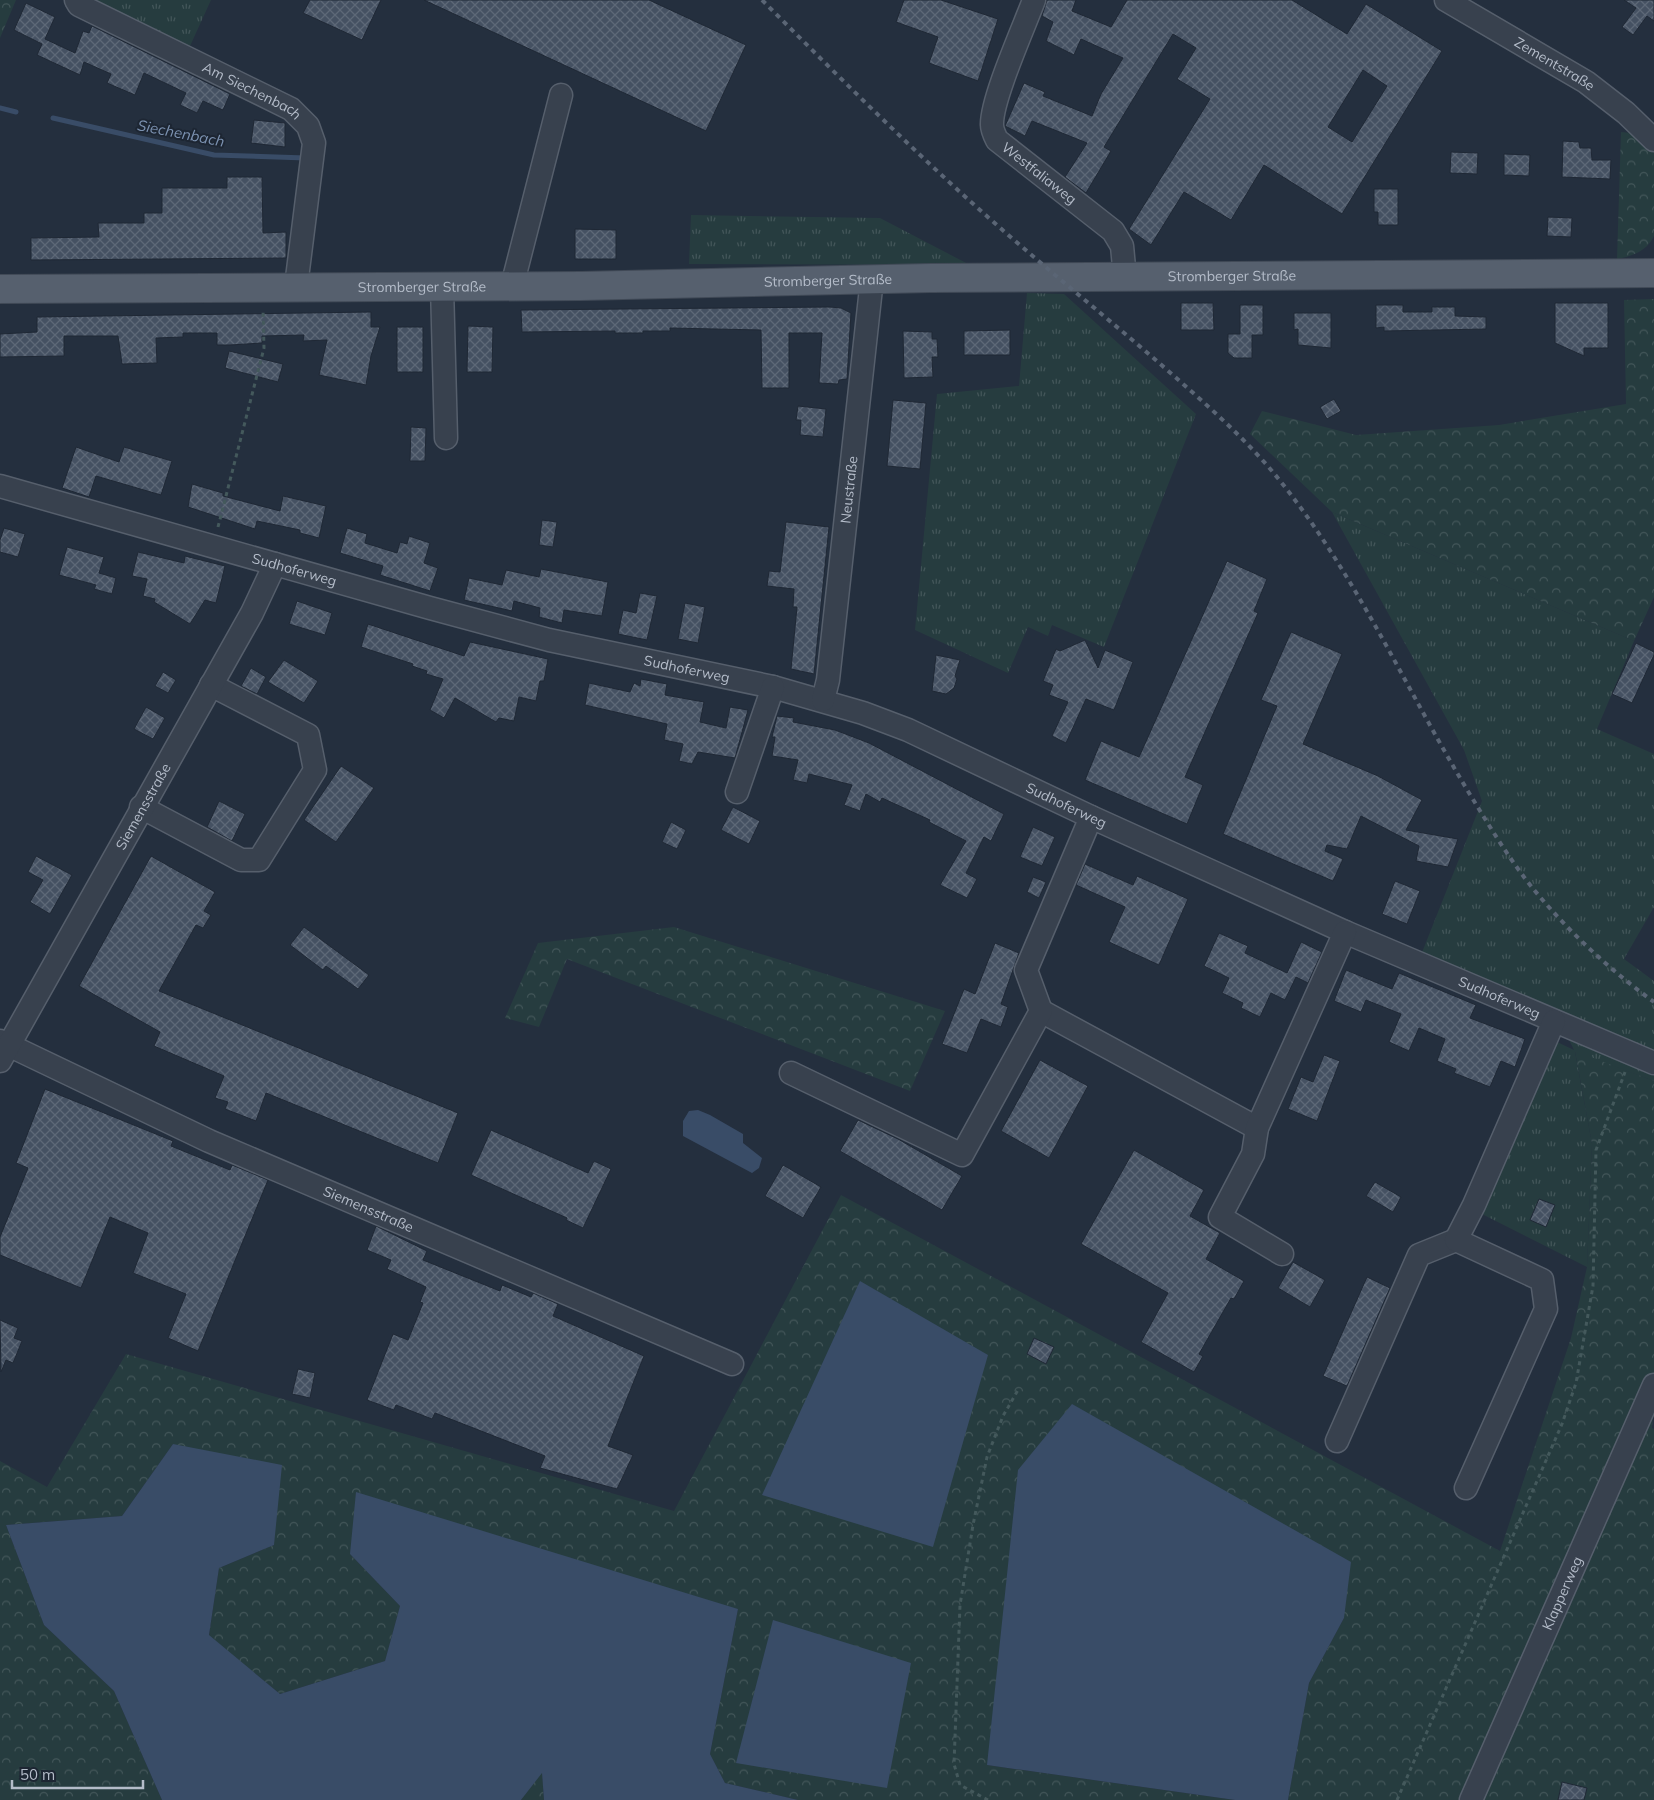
<svg xmlns="http://www.w3.org/2000/svg" width="1654" height="1800" font-family="Mulish,sans-serif">
  <style>
    .grass { fill: url(#grass-tufts) }
    .forest { fill: url(#forest-crowns) }
    .water { fill: #394c67 }
    .lines { fill: none; stroke-linecap: round; stroke-linejoin: round }
    .stream { stroke: #394c67; stroke-width: 5 }
    .building { fill: url(#building-cross-hatch); stroke: #1f2835; fill-rule: evenodd }
    .minor-casing { stroke: #565f6c; stroke-width: 25 }
    .major-casing { stroke: #414a57; stroke-width: 30 }
    .path { stroke: #44595c; stroke-width: 3; stroke-dasharray: 4 4; stroke-linecap: butt }
    .minor { stroke: #38414e; stroke-width: 22 }
    .major { stroke: #56606e; stroke-width: 28 }
    .rail { stroke: #5a6575; stroke-width: 4; stroke-dasharray: 5 5; stroke-linecap: butt }
    .labels { text-anchor: middle; dominant-baseline: central; stroke-width: 4; stroke-linejoin: round; paint-order: stroke }
    .street-label { font-size: 14px; fill: #b4bcc9; stroke: #1d2633 }
    .water-label { font-size: 15px; font-style: italic; fill: #7c92b1; stroke: #1d2633 }
  </style>
  <defs>
    <pattern id="grass-tufts" width="24" height="20" patternUnits="userSpaceOnUse" patternTransform="scale(1.25)"><rect width="24" height="20" fill="#263c3f"/><path d="M3 7l-1-3M5 7V3M7 7l1-3M15 17l-1-3M17 17v-4M19 17l1-3" fill="none" stroke="#435659"/></pattern>
    <pattern id="forest-crowns" width="20" height="18" patternUnits="userSpaceOnUse" patternTransform="scale(1.25)"><rect width="20" height="18" fill="#263c3f"/><path d="M2 6a3 3 0 1 1 6 0M12 15a3 3 0 1 1 6 0" fill="none" stroke="#435659"/></pattern>
    <pattern id="building-cross-hatch" width="8" height="8" patternUnits="userSpaceOnUse" patternTransform="scale(1.25)"><rect width="8" height="8" fill="#455162"/><path d="M0 0l8 8M0 8l8-8" fill="none" stroke="#5d6877"/></pattern>
  </defs>
  <rect width="100%" height="100%" fill="#242f3e"/>
  <path class="grass" d="M92,0H211L190,46Z
    M691,215L880,218L970,265L689,264Z
    M1027,293L1064,294L1196,414L1104,647L1052,625L1048,636L1028,627L1008,673L915,630L937,394L1019,386Z
    M1332,512L1634,641L1597,729L1654,754V907L1624,959L1654,981V1081L1575,1052L1592,1144L1587,1267L1476,1211L1538,1033L1574,1050L1553,1007L1421,955L1482,801L1464,750Z"/>
  <path class="forest" d="M0,0H16L0,38Z
    M1621,132L1642,134L1654,151V236C1647,251 1633,256 1617,259Z
    M1654,299V597L1634,641L1332,512L1250,434L1262,411L1356,435L1499,425L1626,404L1624,300Z
    M674,927L945,1011L910,1091L567,959L539,1027L505,1018L538,943Z
    M1575,1051L1654,1081V1387L1652,1428L1654,1429V1800H1288L1309,1683L1344,1618L987,1765L1235,1800H798L725,1783L710,1754L738,1609L350,1554L400,1606L385,1661L280,1694L209,1636L219,1568L274,1545L173,1444L122,1516L6,1525L44,1625L114,1691L162,1800H0V1461L47,1487L126,1354L674,1511L841,1195L1500,1551L1571,1338L1587,1267L1592,1144Z
    M542,1772L544,1800H521Z"/>
  <path class="water" d="M698,1110L710,1115L743,1134V1143L762,1158L759,1168L752,1173L683,1136V1121L689,1111Z
    M860,1281L988,1355L933,1547L762,1495Z
    M1072,1404L1351,1562L1344,1618L1309,1683L1288,1800H1235L987,1765L1018,1470Z
    M173,1444L282,1465L274,1545L219,1568L209,1635L280,1694L385,1661L400,1606L350,1554L356,1492L738,1609L710,1754L725,1783L798,1800H544L542,1773L521,1800H162L114,1691L44,1625L6,1525L122,1516Z
    M773,1620L911,1663L887,1788L736,1763Z"/>
  <g class="lines">
    <path class="stream" d="M0,108L16,112
      M53,118L214,155L306,158"/>
  </g>
  <path class="building" d="M310,0H381L362,40L303,13Z
    M424,0H649L746,45L706,131Z
    M904,0H941L998,19L978,81L929,63L938,37L896,22Z
    M1047,0H1076L1072,11L1111,27L1127,0H1292L1347,34L1366,4L1442,51L1342,214L1264,165L1231,220L1184,192L1151,245L1129,229L1210,99L1177,79L1196,48L1173,34L1104,147L1111,151L1086,193L1065,177L1087,143L1032,121L1025,136L1005,126L1024,83L1045,92L1043,96L1092,116L1101,94L1123,58L1081,39L1074,55L1046,41L1053,22L1042,16ZM1363,70L1387,86L1352,142L1328,127Z
    M1624,0H1654V21L1647,16L1633,35L1622,27L1636,8Z
    M26,3L55,17L45,39L75,53L83,31L89,33L92,26L230,94L223,110L203,101L197,113L180,105L186,93L144,73L135,95L107,83L111,74L84,62L80,75L37,55L42,44L14,30Z
    M254,120L285,123V147L251,143Z
    M1563,141L1579,142L1580,148H1591L1592,160H1611L1610,179L1562,177Z
    M1451,152L1478,153L1477,174L1450,173Z
    M1504,154L1530,155L1529,176L1504,175Z
    M227,177H262L263,233L286,232V258L31,260V238L99,237L98,223H144V213H162V188H227Z
    M1374,189H1398V225H1378V212H1374Z
    M1548,217L1572,218L1571,237L1547,236Z
    M575,229L616,230V259H575Z
    M1181,303H1213L1214,330H1181Z
    M1555,303H1608V348H1584V356L1555,343Z
    M1240,305H1263V335H1252V358H1234L1228,353V334H1240Z
    M1376,305H1403V312H1432V307H1455V316L1486,317V329L1384,331V327L1376,328Z
    M830,307L841,308L851,313L847,379L839,380L838,384L819,383L822,333H789V388H762L761,330L670,328V331H643V333H615V331L522,332L521,310Z
    M371,312V327H380L371,356L366,385L319,375L327,340L303,341L304,335L262,336V343L230,345H217V333H183V337L156,338L157,363L122,364L118,336H64V356L0,357V334L37,332V317Z
    M1294,313H1331V348L1298,345V329L1294,330Z
    M468,326L493,327L492,372H467Z
    M397,327H423V372H397Z
    M1010,330V355H964V331Z
    M903,331L932,332V339H937L938,357H932L933,377L904,378Z
    M229,351L283,364L278,382L225,368Z
    M1334,399L1341,411L1327,419L1320,407Z
    M893,400L926,403L920,469L887,466Z
    M798,406L826,409L823,437L800,435L801,420H796Z
    M411,427L426,428L425,461H410Z
    M76,447L119,462L124,447L172,461L161,495L96,476L89,497L62,488Z
    M192,484L223,493V496L280,511L283,496L326,506L319,538L300,533V530L257,521L255,529L188,507Z
    M542,520L557,522L553,547L539,545Z
    M786,522L829,527L814,674L791,669L797,607H793L794,589L767,586L769,571L780,572Z
    M4,528L25,534L18,557L0,552V540Z
    M347,528L367,534L365,543L397,553L400,542L407,544L409,536L430,543L424,563L438,568L430,591L380,575L383,566L340,553Z
    M67,547L104,557L99,573L116,578L112,594L94,589L96,585L59,575Z
    M138,552L184,563L185,556L225,566L216,603L205,600L190,624L154,602L155,599L143,596L147,579L132,576Z
    M1227,561L1267,579L1254,611L1258,613L1185,777L1203,785L1187,824L1085,780L1101,741L1139,757Z
    M541,569L608,582L602,616L564,610L562,623L539,617L540,608L514,601L512,611L464,600L469,578L502,585L506,570L539,577Z
    M640,593L657,596L647,640L618,634L623,610L636,613Z
    M297,601L332,613L325,635L289,624Z
    M685,603L705,607L698,643L678,639Z
    M368,624L464,656L470,642L548,659L544,681H540L536,701L519,697L514,721L499,718L496,722L455,698L444,718L430,710L443,679L426,674L427,671L412,666L413,664L361,647Z
    M1291,632L1342,654L1303,744L1378,776L1422,800L1406,830L1458,839L1448,867L1416,861L1419,846L1361,816L1347,849L1327,845L1325,851L1343,859L1333,881L1223,834L1277,706L1261,700Z
    M1085,640L1098,668L1105,650L1133,662L1114,710L1086,699L1066,743L1052,736L1068,702L1049,695L1053,685L1043,681L1056,649L1060,651Z
    M1636,643L1654,652V655L1632,703L1612,694Z
    M936,655L960,660L955,676L957,679L954,688L946,694L932,691Z
    M284,660L318,681L304,703L268,682Z
    M251,668L266,677L257,694L241,686Z
    M163,672L176,680L168,693L155,686Z
    M641,679L667,684L665,695L704,702L700,722L726,728L730,707L748,710L735,758L698,752L692,764L679,761L683,744L664,740L667,724L585,705L589,683L630,692L634,683L640,686Z
    M146,707L165,718L153,739L134,729Z
    M777,716L794,718L793,722L835,730L869,743L1004,814L991,841L984,837L966,873L977,879L967,898L940,885L966,841L929,822L930,820L882,798L880,802L866,794L860,811L844,805L852,785L809,774L807,783L793,780L798,760L772,756L775,737H772Z
    M341,766L374,788L336,842L304,820Z
    M219,801L245,814L232,841L207,827Z
    M733,807L760,821L749,844L721,830Z
    M671,822L686,830L677,849L662,842Z
    M1033,827L1055,837L1042,866L1020,857Z
    M36,856L72,875L50,914L30,902L43,880L28,872Z
    M151,856L215,892L204,911L211,915L203,928L196,925L159,991L458,1113L438,1163L266,1093L256,1121L225,1109L228,1102L215,1098L224,1076L154,1046L160,1032L79,986Z
    M1085,864L1133,885L1137,876L1188,899L1159,965L1109,942L1125,907L1076,885Z
    M1033,877L1046,882L1039,898L1027,892Z
    M1395,881L1420,891L1407,924L1382,914Z
    M304,927L369,975L358,989L326,966L323,970L290,945Z
    M1219,933L1248,946L1245,953L1287,973L1301,942L1322,952L1308,983L1296,977L1285,1000L1271,993L1260,1017L1241,1008L1243,1003L1222,993L1229,978L1204,966Z
    M995,943L1019,953L1001,1004L1008,1007L1001,1027L981,1019L967,1053L942,1044L964,989L975,994Z
    M1346,970L1392,989L1399,973L1476,1005L1470,1018L1525,1039L1515,1067L1501,1061L1490,1087L1454,1073L1456,1069L1437,1061L1445,1039L1419,1028L1409,1051L1389,1042L1401,1014L1366,1000L1361,1012L1334,1001Z
    M1324,1055L1340,1061L1317,1121L1288,1109L1301,1077L1313,1082Z
    M1040,1060L1088,1086L1049,1158L1001,1131Z
    M45,1089L173,1141L171,1146L230,1170L232,1165L268,1180L198,1351L168,1338L186,1294L133,1273L148,1233L110,1217L81,1288L0,1255V1237L28,1168L16,1163Z
    M858,1120L898,1139L962,1176L942,1210L840,1151Z
    M491,1130L588,1173L594,1161L611,1169L583,1228L566,1220L567,1218L471,1175Z
    M1134,1150L1204,1190L1190,1216L1220,1233L1206,1259L1244,1281L1234,1299L1231,1298L1199,1354L1203,1356L1194,1372L1141,1342L1168,1293L1081,1244Z
    M783,1165L821,1187L803,1218L765,1196Z
    M1375,1182L1401,1197L1393,1212L1366,1196Z
    M1539,1199L1555,1205L1546,1227L1530,1220Z
    M376,1226L427,1251L423,1260L500,1291L502,1285L531,1297L533,1293L558,1304L553,1316L644,1356L608,1446L633,1455L617,1489L540,1468L545,1456L435,1413L432,1419L396,1405L394,1410L367,1400L393,1334L408,1340L423,1303L420,1302L426,1287L387,1269L391,1260L367,1250Z
    M1293,1262L1325,1280L1310,1307L1278,1288Z
    M1367,1277L1390,1288L1347,1386L1323,1376Z
    M0,1320L18,1328L14,1338L22,1341L13,1363L6,1360L1,1372Z
    M1034,1338L1054,1347L1046,1364L1027,1354Z
    M298,1369L315,1373L310,1398L292,1394Z
    M1562,1782L1587,1788L1584,1800H1558Z"/>
  <g class="lines">
    <defs>
      <g id="minor">
        <path id="s1" d="M76,0L79,5L291,109L308,126L314,143L296,286"/>
        <path id="s2" d="M1034,0C1024,27 991,100 992,125C992,130 995,136 997,140L1113,231L1122,246L1125,278"/>
        <path id="s3" d="M1446,0L1586,82L1626,113L1654,140"/>
        <path d="M442,286L446,438"/>
        <path d="M512,286L561,95"/>
        <path id="s4" d="M0,486L430,608L549,640L773,687L863,713L908,730L1091,817L1345,932L1654,1063"/>
        <path id="s5" d="M823,700L828,680L872,279"/>
        <path d="M737,792L773,687"/>
        <path d="M141,807L241,860H259L315,770L308,735L211,685"/>
        <path d="M1041,1011L1257,1128"/>
        <path id="s6" d="M0,1041L209,1141L732,1364"/>
        <path id="s7" d="M0,1061L252,613L275,564"/>
        <path d="M791,1073L962,1155L1041,1011L1026,970L1091,817"/>
        <path d="M1282,1254L1220,1217L1253,1154L1257,1128L1345,932"/>
        <path d="M1337,1441L1419,1255L1456,1240"/>
        <path d="M1466,1488L1546,1309L1542,1280L1456,1240L1474,1205L1554,1021"/>
        <path id="s8" d="M1471,1800L1654,1385"/>
      </g>
      <g id="major">
        <path id="s9" d="M0,289L581,286L930,278L1654,273"/>
      </g>
    </defs>
    <use href="#minor" class="minor-casing"/>
    <use href="#major" class="major-casing"/>
    <path class="path" d="M218,527L264,348L263,310
      M988,1800L960,1785L954,1764L960,1605L973,1525L987,1457L1003,1416L1018,1390
      M1397,1800L1562,1424L1576,1383L1593,1286L1596,1150L1625,1072"/>
    <use href="#minor" class="minor"/>
    <use href="#major" class="major"/>
    <path class="rail" d="M762,0C839,77 916,154 998,226C1056,277 1116,325 1174,376C1208,406 1242,436 1272,471C1355,570 1406,691 1474,801C1493,832 1512,863 1535,891C1570,933 1610,970 1654,1002"/>
  </g>
  <g class="labels">
    <g class="street-label">
      <text stroke="none"><textPath href="#s3" startOffset="126">Zementstraße</textPath></text>
      <text stroke="none"><textPath href="#s1" startOffset="199">Am Siechenbach</textPath></text>
      <text stroke="none"><textPath href="#s2" startOffset="202">Westfaliaweg</textPath></text>
      <text stroke="none"><textPath href="#s9" startOffset="1232">Stromberger Straße</textPath></text>
      <text stroke="none"><textPath href="#s9" startOffset="828">Stromberger Straße</textPath></text>
      <text stroke="none"><textPath href="#s9" startOffset="422">Stromberger Straße</textPath></text>
      <text stroke="none"><textPath href="#s5" startOffset="212">Neustraße</textPath></text>
      <text stroke="none"><textPath href="#s4" startOffset="306">Sudhoferweg</textPath></text>
      <text stroke="none"><textPath href="#s4" startOffset="711">Sudhoferweg</textPath></text>
      <text stroke="none"><textPath href="#s7" startOffset="292">Siemensstraße</textPath></text>
      <text stroke="none"><textPath href="#s4" startOffset="1116">Sudhoferweg</textPath></text>
      <text stroke="none"><textPath href="#s4" startOffset="1590">Sudhoferweg</textPath></text>
      <text stroke="none"><textPath href="#s6" startOffset="405">Siemensstraße</textPath></text>
      <text stroke="none"><textPath href="#s8" startOffset="226">Klapperweg</textPath></text>
    </g>
    <g class="water-label">
      <text transform="translate(181 133) rotate(11)">Siechenbach</text>
    </g>
  </g>
  <path d="M12 1780v8h131v-8" fill="none" stroke="#b4bcc9" stroke-width="2.5"/>
  <text x="20" y="1780" font-size="15" fill="#b4bcc9" stroke="#1d2633" stroke-width="4" paint-order="stroke">50 m</text>
</svg>
